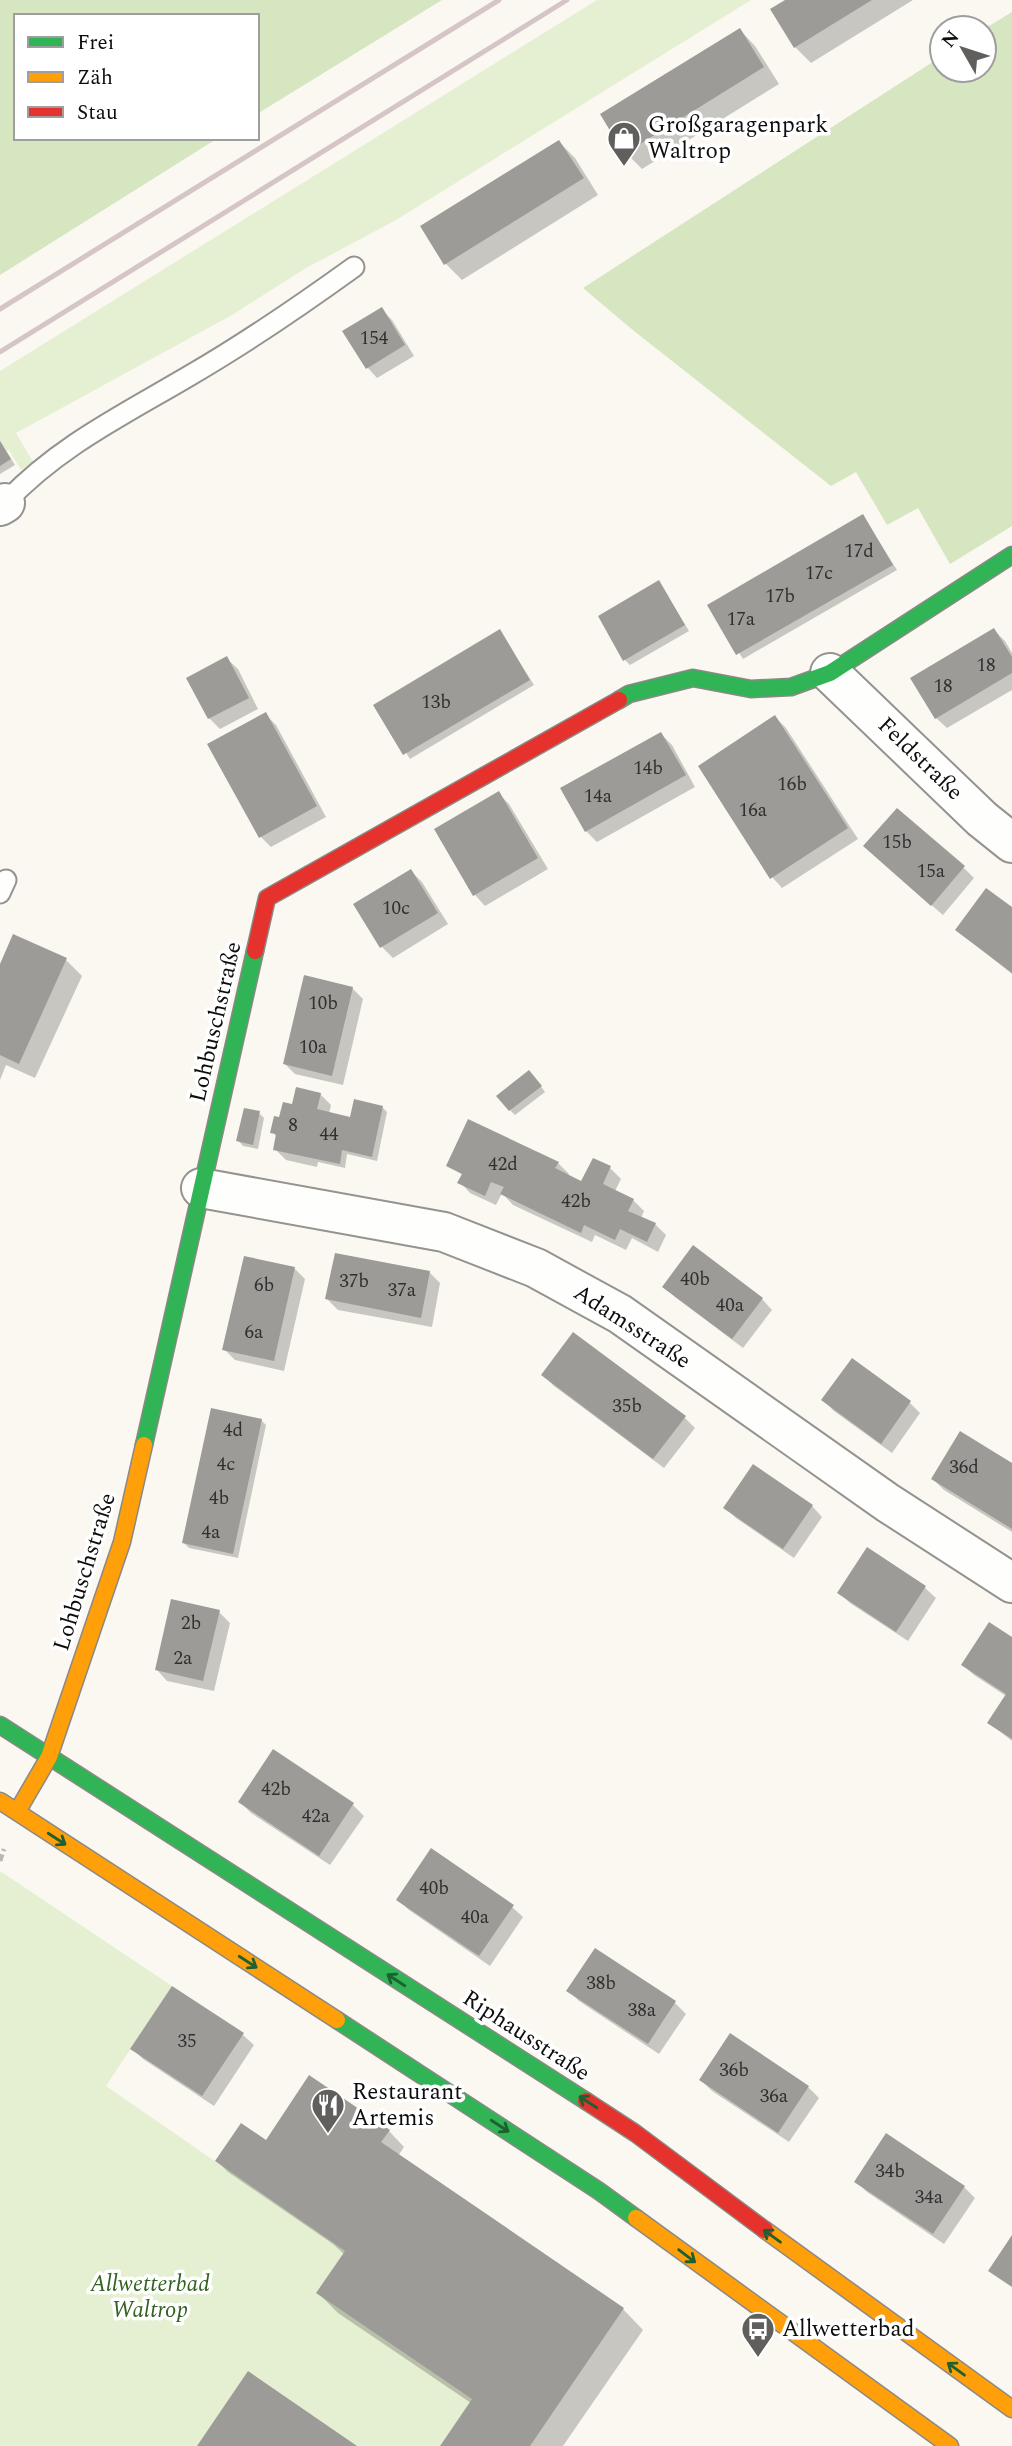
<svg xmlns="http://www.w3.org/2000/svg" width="1012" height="2446" font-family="Spectral,serif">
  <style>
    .green { fill: #e5efd2 }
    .forest { fill: #d6e6c0 }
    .shadow { fill: #0003 }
    .building { fill: #9d9b97 }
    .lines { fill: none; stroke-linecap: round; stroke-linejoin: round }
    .lane-casing { stroke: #949390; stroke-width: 23 }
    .street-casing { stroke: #949390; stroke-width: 42 }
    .fast-casing { stroke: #8a8986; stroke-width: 19 }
    .slow-casing { stroke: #8a8986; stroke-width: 19 }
    .jam-casing { stroke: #8a8986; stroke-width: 19 }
    .path { stroke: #b8b7b6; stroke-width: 4.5; stroke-dasharray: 7 3.5; stroke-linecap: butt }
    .lane { stroke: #fefefd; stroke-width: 19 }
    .street { stroke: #fefefd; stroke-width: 38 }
    .fast { stroke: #30b455; stroke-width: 16 }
    .slow { stroke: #ff9f0a; stroke-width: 16 }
    .jam { stroke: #e5322d; stroke-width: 16 }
    .rail { stroke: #d6c5c6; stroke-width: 5 }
    .oneway { stroke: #1e6031 }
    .labels { text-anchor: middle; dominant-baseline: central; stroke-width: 7; stroke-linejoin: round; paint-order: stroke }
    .number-label { font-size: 19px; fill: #313030 }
    .poi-label { font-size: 23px; fill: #0d0d0d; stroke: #fff; text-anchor: start }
    .street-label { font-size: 23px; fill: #0d0d0d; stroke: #fff }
    .park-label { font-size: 23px; font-style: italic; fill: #326120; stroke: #fff }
  </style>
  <rect width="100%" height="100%" fill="#faf8f1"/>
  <path class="green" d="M597,0H751L396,220L306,268L232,315L16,433L33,462L21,470L9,450L6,451L0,441V371Z
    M0,1871L172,1986L106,2086L345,2251L316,2293L472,2399L440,2446H0Z"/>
  <path class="forest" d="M0,0H442L257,114V16H16V138H218L0,275Z
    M1012,12V526L950,564L918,508L887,525L856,472L831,486L634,331L583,288L942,56V70H984V29Z"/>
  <path class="shadow" d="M788,0H913L811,63L795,47L772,10Z
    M740,30L755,46L779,84L642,169L626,153Z
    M559,142L575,158L598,195L462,280L446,264L422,226Z
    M381,309L392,320L414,356L377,378L367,367Z
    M0,441L15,465L0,474Z
    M863,516L897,570L743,659L710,606Z
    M659,582L689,631L630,665L625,660Z
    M994,630L1005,641L1012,653V690L947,728L936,718Z
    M500,631L534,685L410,759L376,705Z
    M227,659L238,669L258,709L220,729L209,718L188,679Z
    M265,714L276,725L326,817L271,847L260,836Z
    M775,717L786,728L858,839L782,888L772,877Z
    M661,734L672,745L695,787L597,842L586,831Z
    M498,793L509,804L548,869L485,906L475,895L436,830Z
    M876,857L964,868L974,878L943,915Z
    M411,871L422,882L448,924L393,958L382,947L356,905Z
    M1012,909V974L957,930Z
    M66,960L82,976L35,1078L6,1065L0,1080V968Z
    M352,988L363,999L343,1085L295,1074L284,1063Z
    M534,1077L545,1092L515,1115L510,1110Z
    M320,1094L331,1105L329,1114L351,1119L382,1107L387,1112L377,1161L347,1154L345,1168L318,1162L317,1167L286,1160L275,1149L277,1137L272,1132L281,1119L294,1106Z
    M259,1113L264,1118L258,1149L243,1146L238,1140Z
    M558,1163L569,1174L568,1176L582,1183L610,1168L621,1179L615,1191L633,1200L644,1211L641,1218L655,1224L666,1235L658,1252L632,1238L626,1250L595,1235L592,1242L513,1205L502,1193L496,1205L470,1193L460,1182L463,1175L448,1165Z
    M294,1268L305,1279L284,1371L235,1360L224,1349Z
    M429,1272L440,1283L432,1327L338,1310L327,1299Z
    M664,1286L762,1299L772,1310L743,1348L675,1297Z
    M543,1375L684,1417L695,1428L664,1468L554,1386Z
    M823,1400L910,1403L920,1413L892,1453L834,1411Z
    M261,1420L266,1425L238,1558L189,1548L184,1543Z
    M1012,1465V1532L944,1490L933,1479Z
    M812,1506L822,1517L794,1558L736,1518L725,1507Z
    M868,1550L925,1588L936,1598L908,1641L850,1603L839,1593Z
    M219,1612L230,1623L214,1691L167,1681L157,1670Z
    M1012,1639V1741L989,1723L1006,1696L974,1675L963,1665Z
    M274,1752L353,1805L364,1816L330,1865L251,1813L240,1802Z
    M398,1900L512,1907L523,1917L490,1966L409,1910Z
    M595,1950L675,2003L686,2014L659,2054L579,2001L568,1990Z
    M173,1988L243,2035L254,2045L214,2106L143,2059L133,2049Z
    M701,2080L808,2087L819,2098L789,2142L712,2091Z
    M389,2131L404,2147L398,2156L623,2309L643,2330L563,2446H442L471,2403L338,2313L318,2293L345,2255L333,2244L228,2172L217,2161L272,2146Z
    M856,2181L964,2187L975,2198L944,2244L867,2192Z"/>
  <path class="building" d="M785,0H872L794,48L770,9Z
    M740,28L764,67L624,154L600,114Z
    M559,140L584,178L444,265L420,226Z
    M382,307L405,345L366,369L342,331Z
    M0,441L11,459L0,466Z
    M863,514L893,565L736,655L707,605Z
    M659,580L685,625L623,661L598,616Z
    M994,628L1012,657V673L935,719L910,678Z
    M500,629L530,680L403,755L373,705Z
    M227,656L249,698L208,719L186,678Z
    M266,712L317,806L259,838L207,744Z
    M775,715L848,828L770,879L698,766Z
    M661,732L686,775L585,832L560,788Z
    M499,791L538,858L473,896L434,829Z
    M897,808L965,866L931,906L863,846Z
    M411,869L438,913L380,948L353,904Z
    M986,888L1012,907V973L955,930Z
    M13,934L67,958L19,1064L0,1055V964Z
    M304,975L353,987L332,1076L283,1064Z
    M529,1070L542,1086L509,1111L496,1096Z
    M296,1087L321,1093L317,1109L350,1117L354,1099L383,1106L372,1157L342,1150L340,1164L273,1150L276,1134L270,1133L274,1116L279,1117L283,1102L292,1104Z
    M244,1108L260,1111L253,1145L236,1141Z
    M468,1119L559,1162L555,1168L581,1181L593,1158L611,1166L603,1184L634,1199L628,1211L656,1223L647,1242L620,1229L615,1240L584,1225L581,1233L500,1194L504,1187L491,1182L485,1196L457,1183L462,1174L446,1166Z
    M693,1245L763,1298L732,1339L662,1287Z
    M335,1253L430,1271L421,1318L325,1299Z
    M244,1256L295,1267L274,1361L222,1350Z
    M573,1332L686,1416L653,1459L541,1375Z
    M852,1358L911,1401L881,1444L821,1400Z
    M211,1408L262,1419L233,1554L182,1543Z
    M960,1431L1012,1463V1529L931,1479Z
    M753,1464L813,1505L783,1549L723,1508Z
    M867,1547L926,1586L896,1632L837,1593Z
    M171,1599L220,1610L203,1681L155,1670Z
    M989,1622L1012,1637V1739L987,1723L1006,1694L961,1665Z
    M273,1749L354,1803L319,1856L238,1802Z
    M431,1848L514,1905L479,1956L396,1900Z
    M595,1948L676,2001L648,2044L566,1991Z
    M172,1986L244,2033L202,2096L130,2049Z
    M730,2033L809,2086L778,2133L699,2080Z
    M309,2075L390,2130L381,2142L624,2308L530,2446H440L472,2399L316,2293L345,2251L215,2161L241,2123L266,2140Z
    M886,2133L965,2186L933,2234L854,2182Z
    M1012,2235V2287L988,2271Z
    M248,2371L357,2446H197Z"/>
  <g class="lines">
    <defs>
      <path id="lane" d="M5,503C57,447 123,415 189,376C246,343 300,306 354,267
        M0,893L6,880"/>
      <path id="street" d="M0,506L5,503
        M830,673L982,819L1012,843
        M201,1188L444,1232L536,1268L620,1314L888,1503L1012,1583"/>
      <path id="fast" d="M619,700L629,694L693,678L751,689L791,687L830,673L1012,555
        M144,1445L255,951
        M0,1725L586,2101
        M337,2020L599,2191L636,2218"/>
      <path id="slow" d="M0,1801L337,2020
        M17,1812L49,1757L122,1542L144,1445
        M636,2218L950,2446
        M765,2230L1012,2409"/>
      <path id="jam" d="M255,951L267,898L619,700
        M586,2101L635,2133L765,2230"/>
    </defs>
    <use href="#lane" class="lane-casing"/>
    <use href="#street" class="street-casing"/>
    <use href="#fast" class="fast-casing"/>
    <use href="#slow" class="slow-casing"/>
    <use href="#jam" class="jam-casing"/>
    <path class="path" d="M0,1861L4,1849"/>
    <use href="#lane" class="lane"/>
    <use href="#street" class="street"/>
    <use href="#fast" class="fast"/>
    <use href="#slow" class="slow"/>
    <use href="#jam" class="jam"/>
    <path class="rail" d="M0,309L499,0
      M0,352L567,0"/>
  </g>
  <defs><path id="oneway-shaft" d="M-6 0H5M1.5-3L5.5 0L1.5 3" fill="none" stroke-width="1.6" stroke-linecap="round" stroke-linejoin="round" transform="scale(1.75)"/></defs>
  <g class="oneway">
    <use href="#oneway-shaft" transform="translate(57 1839) rotate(33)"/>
    <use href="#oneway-shaft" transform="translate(248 1962) rotate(33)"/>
    <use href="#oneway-shaft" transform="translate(396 1980) rotate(-147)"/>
    <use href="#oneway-shaft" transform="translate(588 2102) rotate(-147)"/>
    <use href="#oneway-shaft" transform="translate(500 2126) rotate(33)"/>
    <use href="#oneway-shaft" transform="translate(772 2236) rotate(-144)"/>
    <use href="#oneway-shaft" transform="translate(687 2256) rotate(37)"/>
    <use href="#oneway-shaft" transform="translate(956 2369) rotate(-144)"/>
  </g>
  <defs>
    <symbol id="shop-pin" viewBox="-11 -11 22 30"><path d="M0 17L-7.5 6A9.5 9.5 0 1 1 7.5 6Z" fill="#605f5d" stroke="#fff"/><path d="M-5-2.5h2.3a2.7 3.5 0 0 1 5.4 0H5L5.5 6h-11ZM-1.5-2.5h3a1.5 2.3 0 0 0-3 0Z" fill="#fff"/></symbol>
    <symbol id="restaurant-pin" viewBox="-11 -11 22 30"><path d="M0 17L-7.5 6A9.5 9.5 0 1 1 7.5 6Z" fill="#605f5d" stroke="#fff"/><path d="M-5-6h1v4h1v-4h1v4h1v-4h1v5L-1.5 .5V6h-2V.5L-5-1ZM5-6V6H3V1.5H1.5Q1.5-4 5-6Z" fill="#fff"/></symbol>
    <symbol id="bus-pin" viewBox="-11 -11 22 30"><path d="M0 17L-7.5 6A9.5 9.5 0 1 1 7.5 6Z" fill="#605f5d" stroke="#fff"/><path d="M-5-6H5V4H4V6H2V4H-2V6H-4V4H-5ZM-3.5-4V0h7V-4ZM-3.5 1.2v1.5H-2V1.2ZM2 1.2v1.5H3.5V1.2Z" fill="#fff"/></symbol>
  </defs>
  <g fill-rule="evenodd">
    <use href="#shop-pin" x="605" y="119" width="38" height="52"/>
    <use href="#restaurant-pin" x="309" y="2086" width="38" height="52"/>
    <use href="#bus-pin" x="739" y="2310" width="38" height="52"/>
  </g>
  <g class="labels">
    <g class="number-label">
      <text x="374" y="338">154</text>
      <text x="859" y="551">17d</text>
      <text x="819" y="573">17c</text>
      <text x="780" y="596">17b</text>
      <text x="741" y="619">17a</text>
      <text x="986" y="665">18</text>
      <text x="943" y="686">18</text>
      <text x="436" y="702">13b</text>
      <text x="648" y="768">14b</text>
      <text x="792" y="784">16b</text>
      <text x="598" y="796">14a</text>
      <text x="753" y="810">16a</text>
      <text x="897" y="842">15b</text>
      <text x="931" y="871">15a</text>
      <text x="396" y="908">10c</text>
      <text x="323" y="1003">10b</text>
      <text x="313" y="1047">10a</text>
      <text x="293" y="1125">8</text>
      <text x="329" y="1134">44</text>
      <text x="503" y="1164">42d</text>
      <text x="576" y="1201">42b</text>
      <text x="695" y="1279">40b</text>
      <text x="354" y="1281">37b</text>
      <text x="264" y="1285">6b</text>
      <text x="402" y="1290">37a</text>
      <text x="730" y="1305">40a</text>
      <text x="254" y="1332">6a</text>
      <text x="627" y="1406">35b</text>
      <text x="233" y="1430">4d</text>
      <text x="226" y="1464">4c</text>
      <text x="964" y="1467">36d</text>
      <text x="219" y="1498">4b</text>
      <text x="211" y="1532">4a</text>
      <text x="191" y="1623">2b</text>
      <text x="183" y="1658">2a</text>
      <text x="276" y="1789">42b</text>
      <text x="316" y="1816">42a</text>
      <text x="434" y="1888">40b</text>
      <text x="475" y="1917">40a</text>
      <text x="601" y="1983">38b</text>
      <text x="642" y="2010">38a</text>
      <text x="187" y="2041">35</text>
      <text x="734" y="2070">36b</text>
      <text x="774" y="2096">36a</text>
      <text x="890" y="2171">34b</text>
      <text x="929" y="2197">34a</text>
    </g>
    <g class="poi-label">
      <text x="648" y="125">Großgaragenpark<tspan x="648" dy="26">Waltrop</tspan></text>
      <text x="352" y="2092">Restaurant<tspan x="352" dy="26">Artemis</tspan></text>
      <text x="782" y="2329">Allwetterbad</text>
    </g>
    <g class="street-label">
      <text transform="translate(920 759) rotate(44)">Feldstraße</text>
      <text transform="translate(216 1022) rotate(-77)">Lohbuschstraße</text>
      <text transform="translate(632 1327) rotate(33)">Adamsstraße</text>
      <text transform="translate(85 1572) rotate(-73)">Lohbuschstraße</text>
      <text transform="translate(526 2036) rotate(33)">Riphausstraße</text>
    </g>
    <g class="park-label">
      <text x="150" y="2284">Allwetterbad<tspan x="150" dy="26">Waltrop</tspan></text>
    </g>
  </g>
  <rect x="14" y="14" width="245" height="126" fill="#ffffff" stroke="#9e9e9e" stroke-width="2"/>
  <rect x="28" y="37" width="35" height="10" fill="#30b455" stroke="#9e9e9e" stroke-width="2"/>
  <text x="77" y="49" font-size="21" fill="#0d0d0d">Frei</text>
  <rect x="28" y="72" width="35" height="10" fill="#ff9f0a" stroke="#9e9e9e" stroke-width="2"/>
  <text x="77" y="84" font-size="21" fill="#0d0d0d">Zäh</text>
  <rect x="28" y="107" width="35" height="10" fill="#e5322d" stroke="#9e9e9e" stroke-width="2"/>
  <text x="77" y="119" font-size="21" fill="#0d0d0d">Stau</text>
  <g transform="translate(963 49) rotate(309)"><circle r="33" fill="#ffffff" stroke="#9e9e9e" stroke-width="2"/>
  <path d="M0-5L12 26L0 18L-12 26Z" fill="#605f5d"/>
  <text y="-10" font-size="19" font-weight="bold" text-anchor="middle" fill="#0d0d0d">N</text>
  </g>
</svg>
